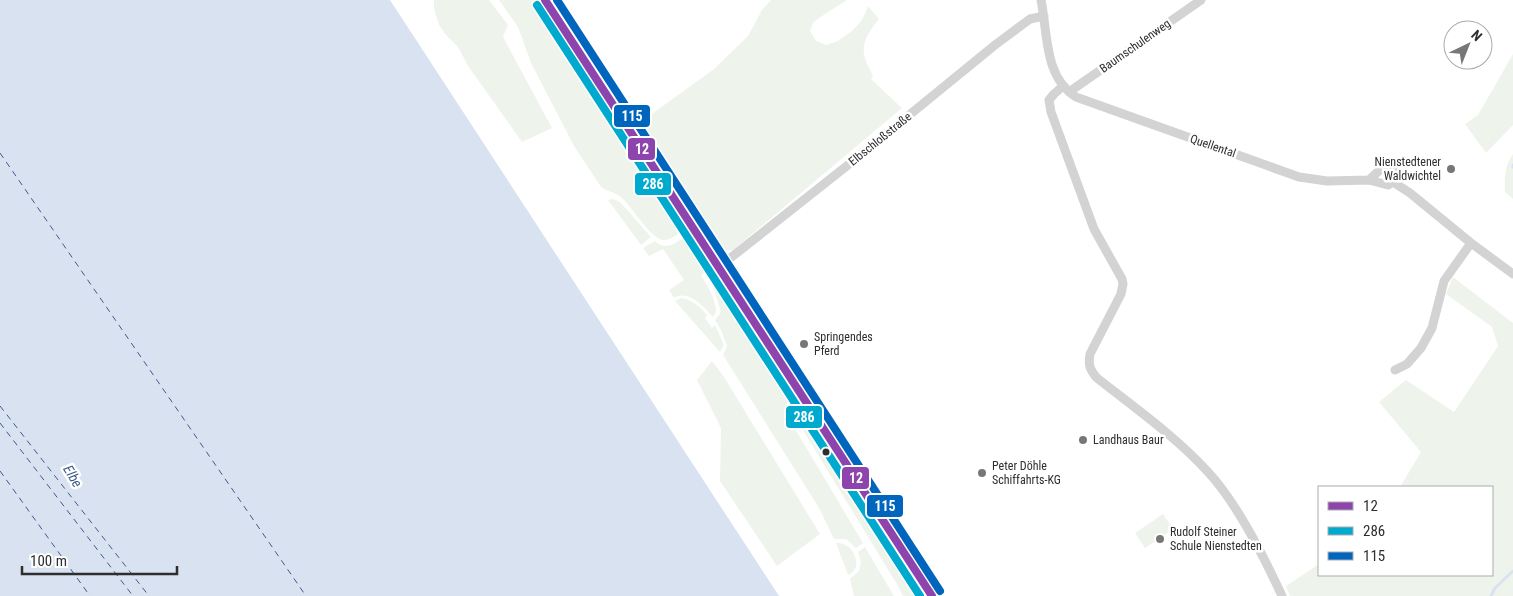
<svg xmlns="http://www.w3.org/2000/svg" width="1513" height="596" font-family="'Roboto Condensed',sans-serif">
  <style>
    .green { fill: #eef4ec }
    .water { fill: #d8e2f1 }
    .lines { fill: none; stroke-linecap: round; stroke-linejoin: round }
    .stream { stroke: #d8e2f1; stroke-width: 3 }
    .ferry { stroke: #3d5b8e; stroke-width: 1; stroke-dasharray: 6 5; stroke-linecap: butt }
    .minor { stroke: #d3d3d3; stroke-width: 9 }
    .secondary { stroke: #ccc; stroke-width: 12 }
    .bus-1-casing { stroke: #fff; stroke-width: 11 }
    .bus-2-casing { stroke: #fff; stroke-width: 11 }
    .bus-3-casing { stroke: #fff; stroke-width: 11 }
    .bus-1 { stroke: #8e44ad; stroke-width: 8 }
    .bus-2 { stroke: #00a9ce; stroke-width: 8 }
    .bus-3 { stroke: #0065bd; stroke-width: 8 }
    .poi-dot { fill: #777; stroke: #fff; stroke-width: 2 }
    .bus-dot { fill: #2e2e2e; stroke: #fff; stroke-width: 2 }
    .labels { text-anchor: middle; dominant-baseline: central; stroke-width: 5; stroke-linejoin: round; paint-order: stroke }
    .street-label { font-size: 12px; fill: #2e2e2e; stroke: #fff }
    .poi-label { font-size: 12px; fill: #2e2e2e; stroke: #fff; text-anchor: start }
    .water-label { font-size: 14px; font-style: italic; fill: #3d5b8e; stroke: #fff }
    .line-badge { stroke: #fff; stroke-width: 2 }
    .badge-label { font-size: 14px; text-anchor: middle; font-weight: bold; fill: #fff }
  </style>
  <rect width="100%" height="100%" fill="#fff"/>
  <path class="green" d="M434,0H489L508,25L503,37L552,128L522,142L468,66L458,47L446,35L439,25L434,9Z
    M499,0H533L687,237L711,270L701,275C708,287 716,299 716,312L713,317C704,307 688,289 674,298L669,290L684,280L663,249L649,256L643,248L655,241C665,251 675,244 684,237L681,232C676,235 670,241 663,240C650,238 632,207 622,198C616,192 608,192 601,187L574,146L531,63L518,27Z
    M771,0H847L819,18L813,23L810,31L816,41L826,45L838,41L853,30L862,20L868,6L879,19C862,40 858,51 873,75L871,79L902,108L733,250C724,252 720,250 714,244L638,124L714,69L748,36L762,10Z
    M1513,54V125L1486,153L1465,124L1478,115Z
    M1513,154V199L1505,192C1504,180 1505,164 1513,154Z
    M613,199L620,202L651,237L641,245L608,200Z
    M1453,277L1513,323V596H1290L1286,586L1319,564V575H1492V487H1400L1421,452L1379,402L1406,380L1454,412L1498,346L1492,327L1446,294Z
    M718,282L791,397L786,405L788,417L863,543L856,548L846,539H834L819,508L723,355L727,346L721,330L715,320L721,312L713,286Z
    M681,298C692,299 700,307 707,315L705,318L712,328L715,325L724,345L720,352L675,301Z
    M712,361L724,377L820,534L777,566L720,481L721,428L697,380Z
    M798,410L817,441L814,443L822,455L825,454L842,475L920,596H903L898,586L798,422L797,417Z
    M1163,514L1173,529L1145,548L1135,533Z
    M836,543C849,542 858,555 856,567L853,572L848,575Z
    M865,547L894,596H854L850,579L859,571L861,562L858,552Z"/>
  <path class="water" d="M0,0H390L779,596H0Z"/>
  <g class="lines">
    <path class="stream" d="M1513,165V167
      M1491,596L1495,588L1513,571"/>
    <path class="ferry" d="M0,153L306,596
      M0,406L149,596
      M0,423L133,596
      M0,471L90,596"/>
    <path class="minor" d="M1041,0C1048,34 1044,77 1076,97L1299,177L1327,181L1369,180L1388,185L1395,180V172L1391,167H1383L1369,180
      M1063,86L1054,94L1049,100L1051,112L1094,229L1122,279L1123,284L1121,294L1090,354C1088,365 1090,370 1097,378C1135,408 1175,436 1208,472C1237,503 1264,557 1282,596
      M1069,92L1201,0
      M1393,182L1410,193L1471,243L1513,274
      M719,267L848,165L995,45L1030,19L1044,16
      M1395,370L1407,364L1421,348L1432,328L1444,281L1471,243"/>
    <path class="secondary" d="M545,0L932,596"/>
    <defs>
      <path id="bus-1" d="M545,0L932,596"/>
      <path id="bus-2" d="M537,5L920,596"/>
      <path id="bus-3" d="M557,0L940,591"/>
    </defs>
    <use href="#bus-1" class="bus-1-casing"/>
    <use href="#bus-2" class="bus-2-casing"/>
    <use href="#bus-3" class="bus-3-casing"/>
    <use href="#bus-1" class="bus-1"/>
    <use href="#bus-2" class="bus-2"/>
    <use href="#bus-3" class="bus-3"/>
  </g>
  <g class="poi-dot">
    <circle cx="1451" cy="169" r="5"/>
    <circle cx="804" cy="344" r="5"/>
    <circle cx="1083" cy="440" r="5"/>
    <circle cx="982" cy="473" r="5"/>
    <circle cx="1160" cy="539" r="5"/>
  </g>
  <circle class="bus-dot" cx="826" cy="452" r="4.5"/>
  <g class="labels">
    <g class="street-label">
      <text transform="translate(1135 46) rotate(-35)">Baumschulenweg</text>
      <text transform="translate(880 139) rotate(-39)">Elbschloßstraße</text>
      <text transform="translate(1213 146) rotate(19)">Quellental</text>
    </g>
    <g class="poi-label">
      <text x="1441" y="162" text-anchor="end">Nienstedtener<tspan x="1441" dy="14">Waldwichtel</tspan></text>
      <text x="814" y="337">Springendes<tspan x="814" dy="14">Pferd</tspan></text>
      <text x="1093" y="440">Landhaus Baur</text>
      <text x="992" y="466">Peter Döhle<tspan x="992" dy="14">Schiffahrts-KG</tspan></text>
      <text x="1170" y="532">Rudolf Steiner<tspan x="1170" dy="14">Schule Nienstedten</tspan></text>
    </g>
    <g class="water-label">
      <text transform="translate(73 476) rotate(59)">Elbe</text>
    </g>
  </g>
  <g class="line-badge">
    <rect x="613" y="104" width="38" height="24" rx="5" fill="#0065bd"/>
    <rect x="627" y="137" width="29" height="24" rx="5" fill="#8e44ad"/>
    <rect x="634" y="172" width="38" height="24" rx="5" fill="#00a9ce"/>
    <rect x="785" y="405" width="38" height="24" rx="5" fill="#00a9ce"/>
    <rect x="841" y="466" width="29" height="24" rx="5" fill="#8e44ad"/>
    <rect x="866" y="494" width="38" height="24" rx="5" fill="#0065bd"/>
  </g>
  <g class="badge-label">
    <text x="632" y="121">115</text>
    <text x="642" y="154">12</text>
    <text x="653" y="189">286</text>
    <text x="804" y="422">286</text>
    <text x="856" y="483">12</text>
    <text x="885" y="511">115</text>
  </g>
  <rect x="1318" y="486" width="175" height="90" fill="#ffffff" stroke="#ababab"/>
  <rect x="1328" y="502" width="25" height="8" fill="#8e44ad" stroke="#ababab"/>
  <text x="1363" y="511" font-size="15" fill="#2e2e2e">12</text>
  <rect x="1328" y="527" width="25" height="8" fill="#00a9ce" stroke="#ababab"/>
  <text x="1363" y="536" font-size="15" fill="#2e2e2e">286</text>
  <rect x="1328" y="552" width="25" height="8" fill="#0065bd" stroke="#ababab"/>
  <text x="1363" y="561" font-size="15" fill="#2e2e2e">115</text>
  <g transform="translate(1468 45) rotate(43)"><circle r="24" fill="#ffffff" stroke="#ababab"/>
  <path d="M0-4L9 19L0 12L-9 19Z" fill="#777777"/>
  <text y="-8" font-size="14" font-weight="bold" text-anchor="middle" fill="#2e2e2e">N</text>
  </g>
  <path d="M22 566v8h155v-8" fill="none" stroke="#2e2e2e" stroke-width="2.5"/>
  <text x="30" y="566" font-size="15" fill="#2e2e2e" stroke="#ffffff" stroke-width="4" paint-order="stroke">100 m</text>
</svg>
